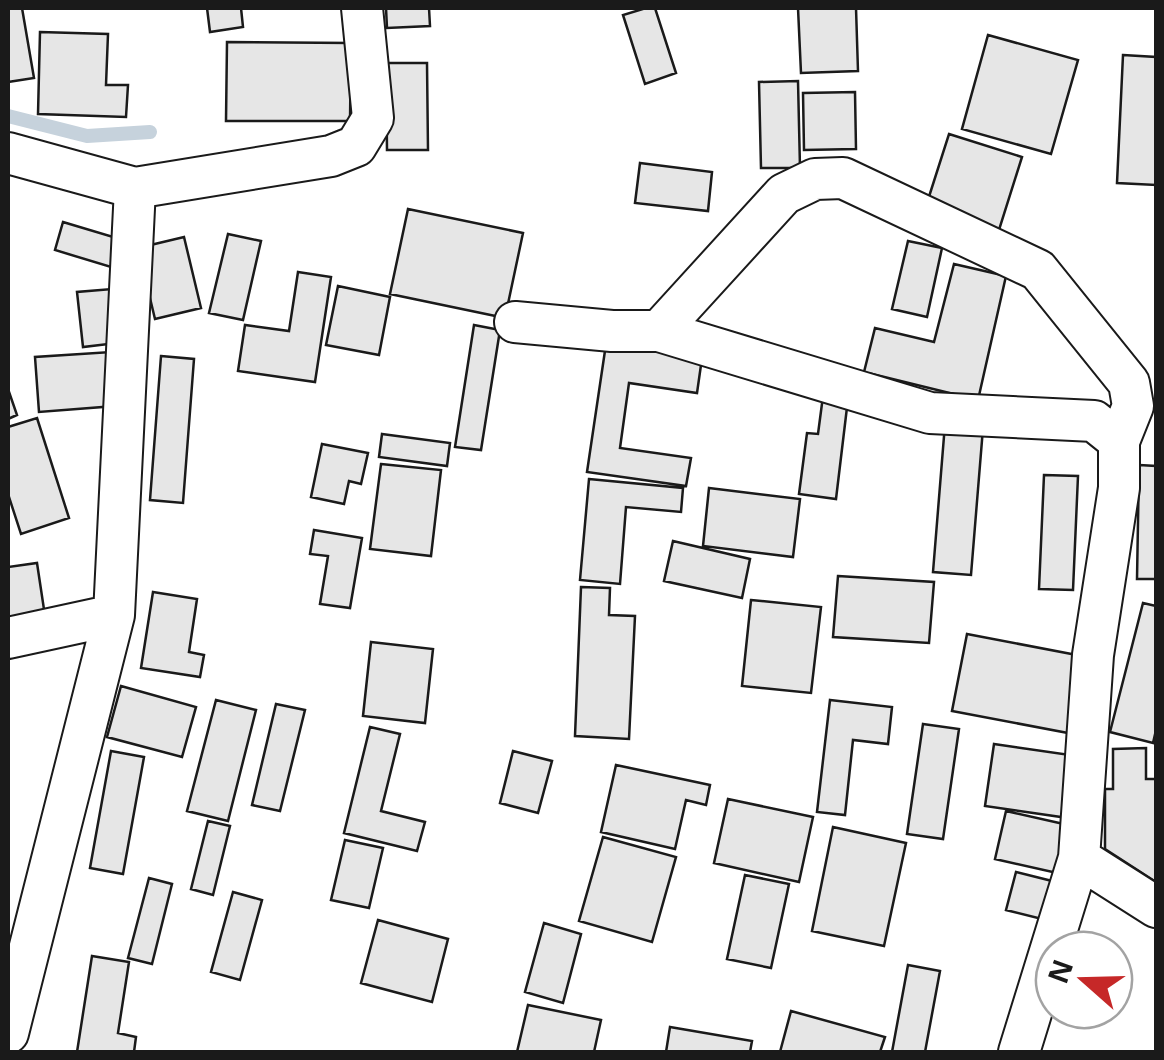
<svg xmlns="http://www.w3.org/2000/svg" width="1164" height="1060" font-family="'Noto Sans',sans-serif">
  <style>
    .lines { fill: none; stroke-linecap: round; stroke-linejoin: round }
    .stream { stroke: #c6d2dc; stroke-width: 14 }
    .building { fill: #e6e6e6; stroke: #1a1a1a; stroke-width: 2.5 }
    .street-casing { stroke: #1a1a1a; stroke-width: 44 }
    .street { stroke: #fff; stroke-width: 40 }
  </style>
  <rect width="100%" height="100%" fill="#fff"/>
  <g class="lines">
    <path class="stream" d="M8,116L87,136L150,132"/>
  </g>
  <path class="building" d="M8,8H22L34,78L8,82Z
    M207,8H241L243,27L210,32Z
    M386,8H429L430,26L387,28Z
    M646,8H655L676,73L645,84L623,15Z
    M798,8H856L858,71L801,73Z
    M40,32L108,34L106,85H128L126,117L38,114Z
    M988,35L1078,60L1051,154L962,129Z
    M227,42L351,43L350,121H226Z
    M1123,55L1156,57V185L1117,183Z
    M386,63H427L428,150H387Z
    M798,81L800,168H761L759,82Z
    M855,92L856,149L804,150L803,93Z
    M949,134L1022,157L999,230L926,206Z
    M640,163L712,172L708,211L635,203Z
    M408,209L523,233L505,318L390,294Z
    M63,222L120,239L111,267L55,250Z
    M228,234L261,241L243,320L209,313Z
    M184,237L201,308L155,319L138,248Z
    M908,241L942,248L927,317L892,309Z
    M954,264L1006,276L978,400L864,372L875,328L934,342Z
    M298,272L331,277L315,382L238,371L245,325L289,331Z
    M338,286L390,297L379,355L326,345Z
    M112,289L117,343L83,347L77,292Z
    M474,325L500,330L481,450L455,447Z
    M606,344L702,358L697,393L629,383L620,448L691,458L686,486L587,472Z
    M111,352L115,406L39,412L35,357Z
    M161,356L194,359L183,503L150,500Z
    M8,389L17,415L8,419Z
    M823,396L848,399L836,499L799,494L807,433L818,434Z
    M37,418L69,518L21,534L8,494V427Z
    M945,424L983,428L971,575L933,572Z
    M382,434L450,443L447,466L379,457Z
    M322,444L368,453L361,484L349,481L344,504L311,497Z
    M381,464L441,470L431,556L370,549Z
    M1139,465L1156,466V579H1137Z
    M1044,475L1078,476L1073,590L1039,589Z
    M589,479L683,488L681,512L626,507L620,584L580,580Z
    M709,488L800,499L793,557L703,546Z
    M314,530L362,538L350,608L320,604L328,556L310,554Z
    M673,541L750,559L742,598L664,581Z
    M37,563L45,616L8,622V567Z
    M838,576L934,582L929,643L833,637Z
    M581,587L610,588L609,615L635,616L629,739L575,736Z
    M153,592L197,599L189,652L204,655L200,677L141,668Z
    M751,600L821,607L811,693L742,686Z
    M1143,603L1156,606V730L1153,743L1110,732Z
    M967,634L1082,656L1068,733L952,711Z
    M371,642L433,649L425,723L363,716Z
    M121,686L196,707L182,757L107,737Z
    M216,700L256,710L228,821L187,811Z
    M830,700L892,707L888,744L853,740L845,815L817,812Z
    M276,704L305,710L280,811L252,805Z
    M923,724L959,729L943,839L907,834Z
    M370,727L400,734L381,811L425,822L417,851L344,833Z
    M994,744L1077,756L1068,818L985,806Z
    M1146,748V779H1156V882L1105,849V789H1113V749Z
    M111,751L144,757L123,874L90,868Z
    M513,751L552,761L538,813L500,803Z
    M616,765L710,785L706,805L686,800L675,849L601,832Z
    M728,799L813,817L799,882L714,863Z
    M1006,811L1077,827L1066,875L995,859Z
    M208,821L230,826L213,895L191,889Z
    M833,827L906,843L884,946L812,931Z
    M603,837L676,857L652,942L579,921Z
    M345,840L383,848L369,908L331,900Z
    M1016,872L1060,883L1050,921L1006,910Z
    M745,875L789,884L771,968L727,959Z
    M149,878L172,884L152,964L128,958Z
    M233,892L262,900L240,980L211,972Z
    M378,920L448,939L432,1002L361,983Z
    M544,923L581,934L563,1003L525,992Z
    M92,956L129,962L118,1033L136,1037L134,1052H77Z
    M908,965L940,971L925,1052H892Z
    M528,1005L601,1020L594,1052H517Z
    M791,1011L885,1037L880,1052H780Z
    M670,1027L752,1041L750,1052H666Z"/>
  <g class="lines">
    <defs>
      <path id="street" d="M8,153L135,188L331,156L356,146L373,118L362,8
        M515,322L612,331H659L930,413L1094,421L1119,441V488L1093,655L1079,858L1156,907
        M659,331L784,194L815,179L843,178L1038,270L1129,383L1133,406L1119,441
        M8,638L114,615
        M8,1033L114,615L135,188
        M1019,1052L1079,858"/>
    </defs>
    <use href="#street" class="street-casing"/>
    <use href="#street" class="street"/>
  </g>
  <rect width="1164" height="1060" fill="none" stroke="#1a1a1a" stroke-width="20"/>
  <g transform="translate(1084 980) rotate(290)"><circle r="48" fill="#ffffff" stroke="#a3a3a3" stroke-width="2.5"/>
  <path d="M0-8L18 38L0 25L-18 38Z" fill="#c62828"/>
  <text y="-15" font-size="28" font-weight="bold" text-anchor="middle" fill="#1a1a1a">N</text>
  </g>
</svg>
